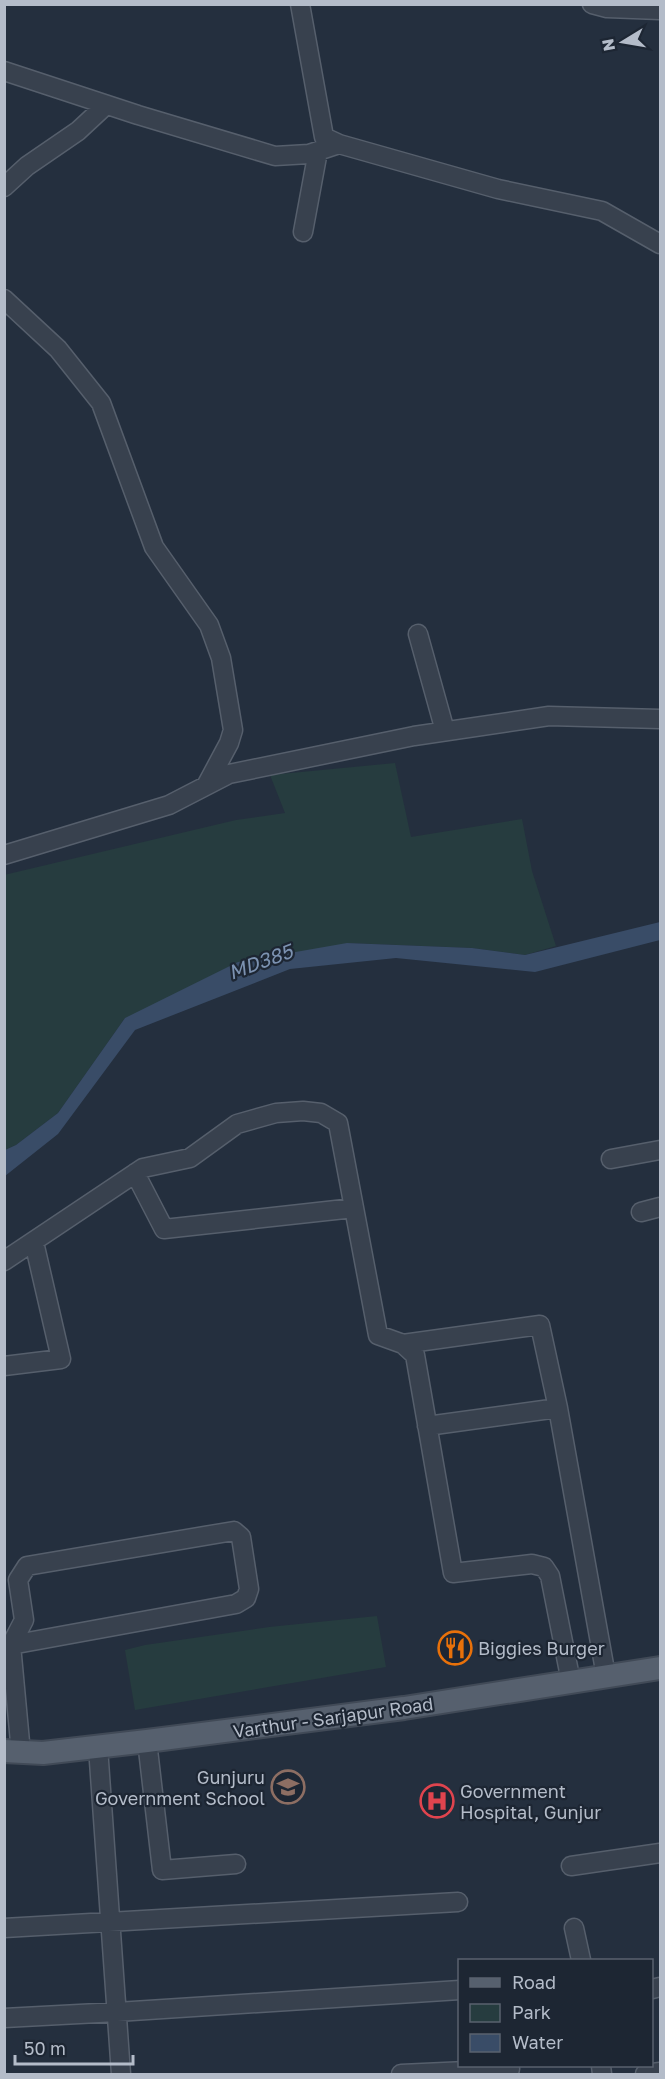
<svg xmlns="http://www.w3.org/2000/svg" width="665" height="2079" font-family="'Golos Text',sans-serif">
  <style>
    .green { fill: #263c3f }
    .water { fill: #394c67 }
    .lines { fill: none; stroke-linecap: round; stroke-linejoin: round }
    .minor-casing { stroke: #565f6c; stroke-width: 21 }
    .major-casing { stroke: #414a57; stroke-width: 26 }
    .minor { stroke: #38414e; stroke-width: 18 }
    .major { stroke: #56606e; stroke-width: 22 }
    .labels { text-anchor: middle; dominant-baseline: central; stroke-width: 4.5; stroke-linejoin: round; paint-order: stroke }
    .poi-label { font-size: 18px; fill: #b4bcc9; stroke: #1d2633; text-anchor: start }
    .street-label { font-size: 18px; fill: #b4bcc9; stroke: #1d2633 }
    .water-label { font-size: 20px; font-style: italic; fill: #7c92b1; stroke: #1d2633 }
  </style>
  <rect width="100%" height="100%" fill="#242f3e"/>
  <path class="green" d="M395,763L411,837L522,819L532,871L556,946L525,955L472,948L347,943L125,1018L58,1113L16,1145L5,1150L4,875L236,820L285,813L270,775Z
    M377,1616L386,1667L135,1710L125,1650L145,1645L269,1627Z"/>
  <path class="water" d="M660,922V940L535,972L396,958L290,969L135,1030L58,1134L5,1176V1150L16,1145L58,1113L125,1018L238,962L347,943L472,948L525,955Z"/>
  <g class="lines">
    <defs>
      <path id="minor" d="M300,4L324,137L339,144L498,189L602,211L660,244
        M592,4L607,8L660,10
        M4,71L138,115L275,156L309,154L339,144
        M4,187L27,166L78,131L106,105
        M303,232L318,151
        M4,299L58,349L101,403L154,547L209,625L221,658L233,730L229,743L206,786
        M418,634L445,731
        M4,855L169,805L229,774L414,736L549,716L660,719
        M611,1159L660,1150
        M135,1173L164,1229L354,1208
        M641,1212L660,1207
        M4,1261L143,1168L190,1158L237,1124L276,1113L303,1111L321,1113L338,1123L378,1335L403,1344L415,1355L453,1573L532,1564L544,1567L550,1576L571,1682
        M403,1344L540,1325L558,1408L606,1676
        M4,1366L61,1359L34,1242
        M427,1426L558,1408
        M11,1645L236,1604L246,1598L249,1589L241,1537L234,1531L27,1566L18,1580L24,1620L11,1645L21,1753
        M147,1741L162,1870L236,1864
        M98,1747L121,2074
        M571,1866L660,1853
        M4,1928L458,1902
        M574,1928L581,1960
        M652,1989L660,1987
        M4,2018L117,2012L460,1990
        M601,2066L602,2074
        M401,2074L510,2069
        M645,2074L660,2072"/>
      <path id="major" d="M4,1751L43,1753L147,1741L404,1708L660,1668"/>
    </defs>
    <use href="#minor" class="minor-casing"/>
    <use href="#major" class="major-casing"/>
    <use href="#minor" class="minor"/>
    <use href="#major" class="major"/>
  </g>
  <defs>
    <symbol id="restaurant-ring" viewBox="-11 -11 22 22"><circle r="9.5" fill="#1d2633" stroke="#e8710a" stroke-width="1.5"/><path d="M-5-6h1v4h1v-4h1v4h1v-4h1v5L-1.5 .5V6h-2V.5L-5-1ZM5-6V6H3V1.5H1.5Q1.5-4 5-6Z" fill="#e8710a"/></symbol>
    <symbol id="school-ring" viewBox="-11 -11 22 22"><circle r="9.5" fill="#1d2633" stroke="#8d6e63" stroke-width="1.5"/><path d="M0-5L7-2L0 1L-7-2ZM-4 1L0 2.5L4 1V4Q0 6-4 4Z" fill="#8d6e63"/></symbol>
    <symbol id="hospital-ring" viewBox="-11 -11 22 22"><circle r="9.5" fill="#1d2633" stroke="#e0444e" stroke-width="1.5"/><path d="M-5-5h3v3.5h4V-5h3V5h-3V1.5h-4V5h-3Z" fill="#e0444e"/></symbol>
  </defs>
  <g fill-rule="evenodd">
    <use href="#restaurant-ring" x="436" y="1629" width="38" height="38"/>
    <use href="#school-ring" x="269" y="1768" width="38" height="38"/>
    <use href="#hospital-ring" x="418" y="1782" width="38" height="38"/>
  </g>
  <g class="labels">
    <g class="poi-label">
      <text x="478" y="1648">Biggies Burger</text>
      <text x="265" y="1777" text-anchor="end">Gunjuru<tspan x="265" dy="21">Government School</tspan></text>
      <text x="460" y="1791">Government<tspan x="460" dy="21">Hospital, Gunjur</tspan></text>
    </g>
    <g class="street-label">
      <text transform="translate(333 1717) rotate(-8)">Varthur - Sarjapur Road</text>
    </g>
    <g class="water-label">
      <text transform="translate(260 961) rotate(-20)">MD385</text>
    </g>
  </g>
  <rect width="665" height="2079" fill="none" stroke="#b4bcc9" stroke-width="12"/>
  <rect x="458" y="1959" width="195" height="108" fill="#1d2633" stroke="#59626f" stroke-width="1.5"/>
  <rect x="470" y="1978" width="30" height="9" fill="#56606e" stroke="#59626f" stroke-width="1.5"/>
  <text x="512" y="1989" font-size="18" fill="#b4bcc9">Road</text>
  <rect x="470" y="2004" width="30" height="18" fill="#263c3f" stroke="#59626f" stroke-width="1.5"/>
  <text x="512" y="2019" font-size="18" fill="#b4bcc9">Park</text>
  <rect x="470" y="2034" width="30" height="18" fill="#394c67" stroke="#59626f" stroke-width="1.5"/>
  <text x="512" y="2049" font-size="18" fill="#b4bcc9">Water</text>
  <g transform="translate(623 42) rotate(259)" stroke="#1d2633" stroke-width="4.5" paint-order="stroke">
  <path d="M0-4.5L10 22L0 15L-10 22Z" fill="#b4bcc9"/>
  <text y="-9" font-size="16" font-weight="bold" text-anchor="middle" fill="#b4bcc9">N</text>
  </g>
  <path d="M15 2055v9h118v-9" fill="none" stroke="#b4bcc9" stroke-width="3"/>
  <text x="24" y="2055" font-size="18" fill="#b4bcc9" stroke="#1d2633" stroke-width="4.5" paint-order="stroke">50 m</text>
</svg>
